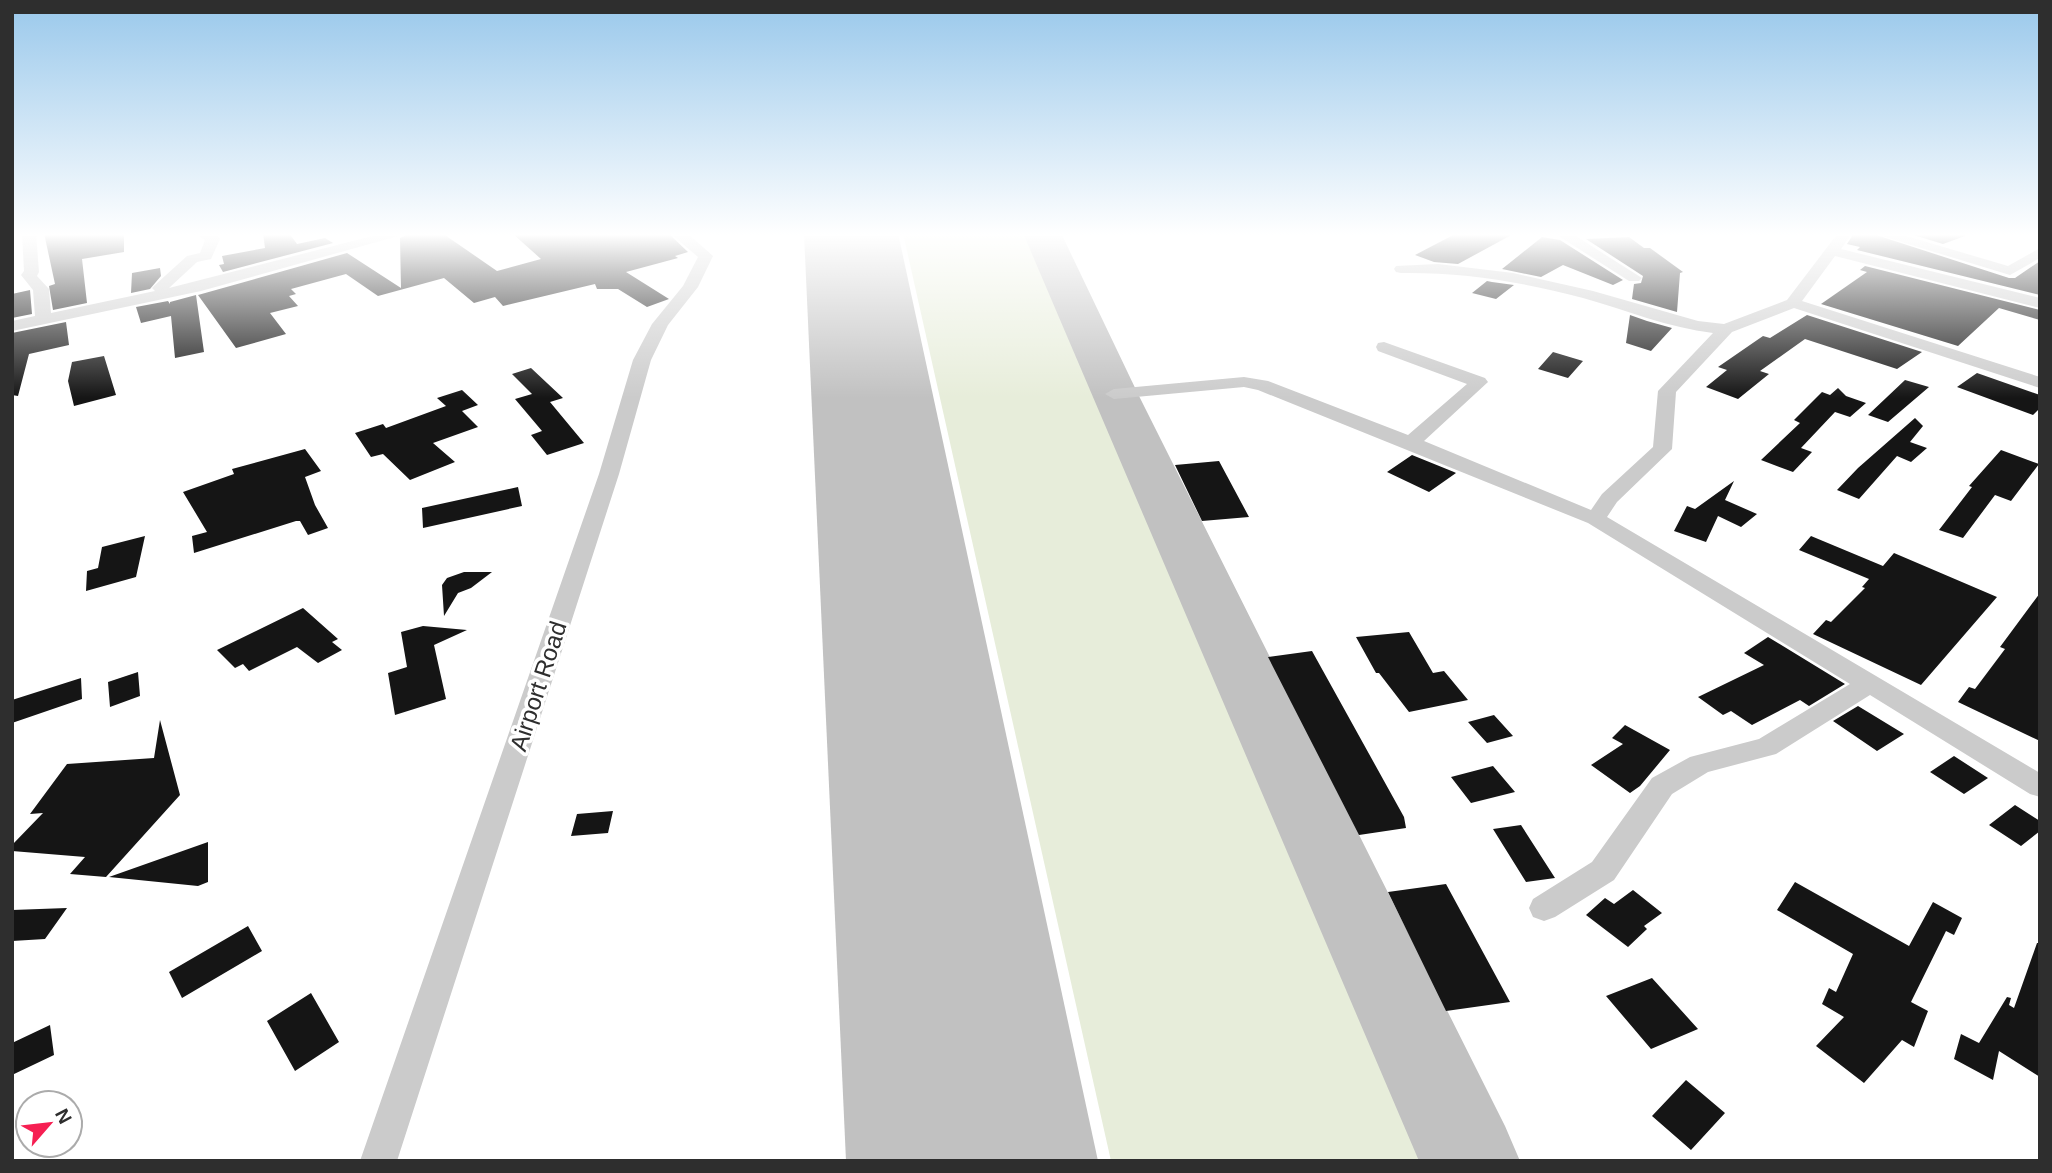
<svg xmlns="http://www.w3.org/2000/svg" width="2052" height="1173" font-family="Helvetica,sans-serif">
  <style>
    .green { fill: #e7edda }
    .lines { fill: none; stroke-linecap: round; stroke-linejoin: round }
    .taxiway { fill: #c1c1c1; fill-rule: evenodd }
    .runway { fill: #c1c1c1; fill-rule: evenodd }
    .building { fill: #151515 }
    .minor { fill: #cbcbcb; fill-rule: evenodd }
    .labels { text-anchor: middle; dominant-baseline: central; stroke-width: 7; stroke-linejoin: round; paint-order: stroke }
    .street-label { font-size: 24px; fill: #2e2e2e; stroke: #fff }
  </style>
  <rect width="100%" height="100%" fill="#fff"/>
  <path class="green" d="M903,233H1031L1450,1161H1111Z"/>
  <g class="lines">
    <path class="taxiway" d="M1023,233H1061L1138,394L1505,1126L1520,1161H1419Z"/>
    <path class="runway" d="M804,233H898L1098,1161H846Z"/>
  </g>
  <path class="building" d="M44,233H124V252L82,259L87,303L53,310L49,286L55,284Z
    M263,233H289L297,244L325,238L333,243L223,272L219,265L224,264L222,256L265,248Z
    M411,233H442L497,271L541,259L512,233H668L688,252L675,256L678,258L626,272L669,299L647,307L618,289H597L595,284L503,306L495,297L474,303L444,278L378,296L346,274L291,289L296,294L289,296L298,306L270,313L286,334L236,348L198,295L347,253L401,288L400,238Z
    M1457,233H1515L1458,264L1434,262L1415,255Z
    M1854,233H1870L2009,278H2015L2040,261V295L1857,250L1860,247L1847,244Z
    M1907,233H1965V236L1943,244Z
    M1542,237L1560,240L1623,280L1613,285L1563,265L1541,277L1502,269Z
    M1629,237L1644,248H1650L1683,272L1680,273L1677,312L1632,299L1634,284L1641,283L1643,276L1586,239Z
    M1865,266L2040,310V320L1999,308L1958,346L1821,304L1867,272L1860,270Z
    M160,268L161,276L150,289L131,293L132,273Z
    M1487,281L1492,282L1514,285L1496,299L1472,293Z
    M30,290L32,314L12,318V294Z
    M196,295L204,352L175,358L171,316L141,323L136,307L168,301L170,304V302Z
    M1630,315L1647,321L1672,328L1651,351L1626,343Z
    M1807,315L1922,352L1897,369L1805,339L1760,371L1769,374L1738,399L1706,387L1727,370L1718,367L1763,336L1770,338Z
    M66,322L69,345L29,354L18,396L12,395V333Z
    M1553,352L1583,361L1568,378L1538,369Z
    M104,356L116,395L74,406L68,381L72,362Z
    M531,368L563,398L550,402L584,443L547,455L531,435L542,431L515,399L532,394L512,374Z
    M1977,373L2040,395V408L2033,415L1957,387Z
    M1905,380L1929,387L1888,422L1868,415Z
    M1838,388L1846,396L1866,403L1850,417L1835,412L1801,448L1812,452L1793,472L1761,460L1800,423L1794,420L1822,392L1830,395Z
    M462,390L478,405L462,411L478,427L433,443L455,462L410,480L383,454L371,457L355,433L383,424L386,428L446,406L437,398Z
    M1915,418L1923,426L1910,442L1927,448L1911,462L1897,456L1859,499L1837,490L1858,468Z
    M305,449L321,471L305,477L315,505L328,528L308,535L300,521H296L194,553L192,536L207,532L183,492L234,474L232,469Z
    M2001,450L2039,464L2011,501L1995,495L1963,538L1939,530L1972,487L1969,486Z
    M1412,455L1454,472L1456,473L1429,492L1387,472Z
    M1219,461L1249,517L1202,521L1175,465Z
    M1734,481L1725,500L1757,514L1741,527L1718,516L1706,542L1674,531L1687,506L1695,509Z
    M518,487L522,506L423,528L422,508Z
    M145,536L136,577L86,591L87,571L98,568L102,547Z
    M1811,536L1883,566L1894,553L1997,597L1921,685L1813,634L1826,620L1831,622L1865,588L1862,587L1869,579L1799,550Z
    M464,572H492L471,588L458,593L444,616L442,585L447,578Z
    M2040,593V741L1958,702L1969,687L1975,689L2005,649L2000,647Z
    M303,608L338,639L332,642L342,650L318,663L297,647L249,671L243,664L235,668L217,650Z
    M423,626L467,630L434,645L446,699L395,715L388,673L407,667L401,632Z
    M1409,632L1433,673L1444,671L1468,700L1409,712L1379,673H1376L1356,637Z
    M1768,637L1845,684L1809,706L1800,700L1752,725L1731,711L1723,715L1698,697L1764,665L1744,653Z
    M1312,651L1404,817L1406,828L1359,835L1268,657Z
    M138,672L140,696L110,707L108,682Z
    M81,678L82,699L12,723V700Z
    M1858,706L1904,734L1877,751L1833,721Z
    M1494,715L1513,736L1487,743L1468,722Z
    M160,720L180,795L106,877L70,874L85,857L12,851V845L43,813L30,814L67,764L154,758Z
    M1625,725L1670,750L1640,786L1630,793L1591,765L1623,744L1612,738Z
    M1954,756L1988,778L1964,794L1930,772Z
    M1493,766L1515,792L1471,803L1451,777Z
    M2015,805L2040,821V831L2021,846L1989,825Z
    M613,811L608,833L571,836L577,814Z
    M1521,825L1555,878L1526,882L1493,829Z
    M208,842V882L198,886L109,877Z
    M1795,882L1909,946L1933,902L1962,918L1954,935L1946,931L1911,1002L1928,1011L1914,1047L1902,1040L1864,1083L1816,1046L1844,1017L1822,1004L1829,988L1836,992L1853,954L1777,910Z
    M1446,884L1510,1002L1446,1011L1388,892Z
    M1633,890L1662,913L1644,926L1647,929L1628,947L1586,915L1605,898L1614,904Z
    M67,908L45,939L12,941V910Z
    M248,926L262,951L182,998L169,972Z
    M2037,943H2040V1077L1999,1051L1993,1080L1954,1059L1961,1034L1979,1043L2007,997L2011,998L2009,1005L2014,1008Z
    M1652,978L1698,1029L1651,1049L1606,996Z
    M311,993L339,1042L295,1071L267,1021Z
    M50,1025L54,1055L12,1075V1043Z
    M1686,1080L1725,1113L1691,1150L1652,1116Z"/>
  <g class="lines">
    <path class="minor" d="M22,233H36L39,272L37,276L49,289L51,313L155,291L152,288L155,285L187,256L200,253L205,240L195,233L218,236L220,239L211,259L197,262L169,288L384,233H409L201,291L12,331V321L35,316L33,290L21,275L24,271Z
      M670,233H687L713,256L698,287L668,325L651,360L619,474L397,1161H360L599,474L633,360L652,324L683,286L698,257Z
      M1554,233H1571L1642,278L1639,281H1629Z
      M1838,233H1852L1841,249L2040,298V308L1835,256L1802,301L2040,377V388L1794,308L1732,332L1676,392L1672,449L1617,502L1607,517L2040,773V797L2030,794L1870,695L1776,754L1708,772L1672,794L1614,880L1555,917L1544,921L1533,917L1529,908L1533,899L1592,862L1652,778L1690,757L1759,739L1850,684L1588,523L1258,390L1244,387L1114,399L1105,394L1114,389L1244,377L1268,381L1408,435L1467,384L1378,351L1376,347L1378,343L1384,342L1485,378L1488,382L1424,441L1591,510L1602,494L1653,447L1658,391L1713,333C1669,328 1626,310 1583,298C1523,282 1463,272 1401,273L1396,272L1394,269L1396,266L1438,264L1513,273L1593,291L1698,321L1724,324L1787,300Z
      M1872,233H1896L2008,266L2040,248V258L2010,275Z"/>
  </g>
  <linearGradient id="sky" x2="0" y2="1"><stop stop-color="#99c8eb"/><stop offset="0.59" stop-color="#fff"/><stop offset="1" stop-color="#fff" stop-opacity="0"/></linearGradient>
  <rect width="2052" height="398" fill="url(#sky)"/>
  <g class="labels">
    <g class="street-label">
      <text transform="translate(538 686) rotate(-72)">Airport Road</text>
    </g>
  </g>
  <rect width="2052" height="1173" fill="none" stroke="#2e2e2e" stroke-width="28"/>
  <g transform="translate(49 1124) rotate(62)"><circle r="33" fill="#ffffff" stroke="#ababab" stroke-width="2"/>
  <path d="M0-5L12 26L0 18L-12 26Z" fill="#f61f52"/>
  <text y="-10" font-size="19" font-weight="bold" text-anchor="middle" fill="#2e2e2e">N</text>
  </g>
</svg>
